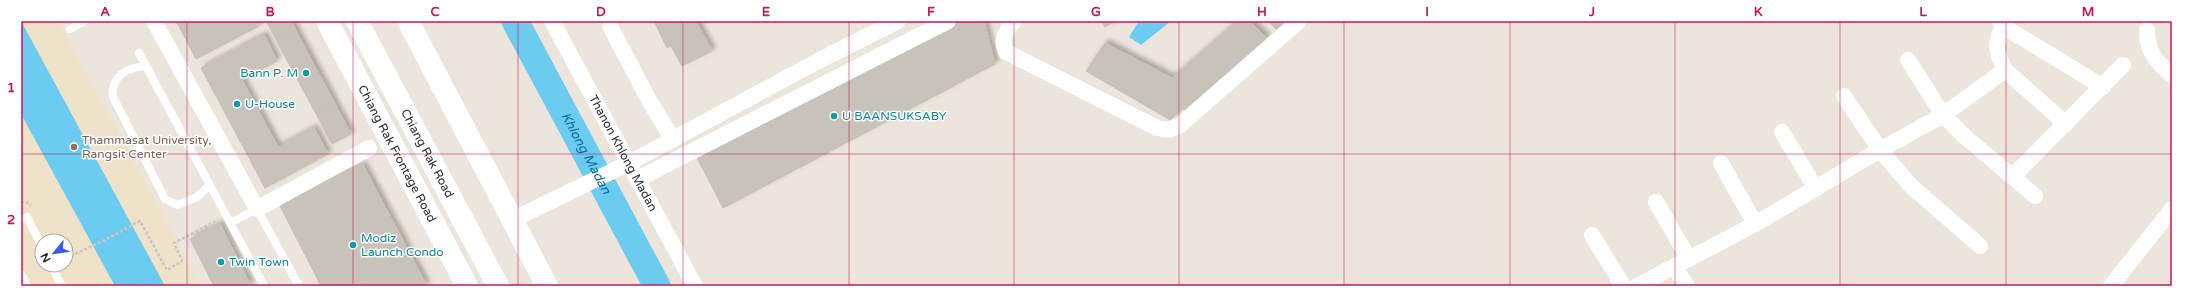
<svg xmlns="http://www.w3.org/2000/svg" width="2193" height="307" font-family="'Varela Round',sans-serif">
  <style>
    .education { fill: #eee2c9; fill-rule: evenodd }
    .water { fill: #6ccbf0 }
    .lines { fill: none; stroke-linecap: round; stroke-linejoin: round }
    .river { stroke: #6ccbf0; stroke-width: 27 }
    .building { fill: #c7c2ba; stroke: #c7c1b4; filter: url(#shadow) }
    .path { stroke: #c7c7c7; stroke-width: 2.5; stroke-dasharray: 3 2; stroke-linecap: butt }
    .lane { stroke: #fff; stroke-width: 8 }
    .street { stroke: #fff; stroke-width: 16 }
    .secondary { stroke: #fff; stroke-width: 22 }
    .grid { fill: none; stroke: #c2185b; stroke-width: 1; stroke-opacity: 0.55 }
    .culture-dot { fill: #0f9aa8; stroke: #fff; stroke-width: 1.5 }
    .education-dot { fill: #8d6e63; stroke: #fff; stroke-width: 1.5 }
    .labels { text-anchor: middle; dominant-baseline: central; stroke-width: 3; stroke-linejoin: round; paint-order: stroke }
    .culture-label { font-size: 12px; fill: #0d838f; stroke: #fff; text-anchor: start }
    .education-label { font-size: 12px; fill: #785e54; stroke: #fff; text-anchor: start }
    .street-label { font-size: 12px; fill: #292929; stroke: #fff }
    .water-label { font-size: 13px; font-style: italic; fill: #0b689b; stroke: #fff }
    .neatline { fill: none; stroke: #c2185b; stroke-width: 1.5 }
    .grid-label { font-size: 13px; text-anchor: middle; font-weight: bold; fill: #c2185b }
  </style>
  <defs>
    <filter id="shadow"><feDropShadow dx="3.5" dy="-3.5" stdDeviation="2" flood-color="#0004"/></filter>
  </defs>
  <rect width="100%" height="100%" fill="#ece5db"/>
  <path class="education" d="M21,21H58L201,286H21ZM42,241H66V265H42Z"/>
  <path class="water" d="M21,21L165,286H115L21,114Z
    M1139,21H1171L1141,45L1129,37Z"/>
  <g class="lines">
    <path class="river" id="s1" d="M515,21L657,286"/>
  </g>
  <path class="building" d="M176,21H257L259,26L196,59Z
    M266,21H278L269,26Z
    M278,21H291L296,31L277,42L269,26Z
    M654,21H696L712,51L682,66L671,46L667,48Z
    M958,21H984L995,64L723,208L695,154Z
    M1102,21H1116L1105,27Z
    M1237,21H1250L1267,38L1189,114L1182,108L1170,120L1086,71L1105,43L1172,78Z
    M1268,21H1288L1277,30Z
    M296,31L335,104L316,114L277,42Z
    M264,35L277,61L242,80L278,147L314,128L328,154L265,188L201,68Z
    M335,104L351,134L332,144L316,114Z
    M363,165L427,286H321L279,204Z
    M220,224L251,286H214L190,239Z"/>
  <g class="lines">
    <path class="path" d="M21,202L29,203L31,206
      M66,258L105,240L140,221L167,270L182,261L174,243L218,220"/>
    <path class="lane" d="M70,29L85,21
      M139,53L264,286
      M146,66C127,67 111,76 113,97L165,199L177,205L197,197L210,185
      M21,220L27,217L42,247
      M230,223L257,209L299,286
      M51,265L62,286
      M21,274L27,286"/>
    <g class="street">
      <path d="M154,21L257,209L369,148"/>
      <path id="s2" d="M552,21L695,286"/>
      <path d="M1014,21C1006,32 1000,38 1006,52L1157,128L1168,130L1179,126L1299,21"/>
      <path d="M2000,21L2003,26L2103,87"/>
      <path d="M610,26L650,102L672,138"/>
      <path d="M2147,30C2147,53 2156,61 2172,76"/>
      <path d="M1908,60L1943,115L1963,135L2035,196"/>
      <path d="M2005,70L2066,124"/>
      <path d="M1844,96L1880,150L1911,186L1980,246"/>
      <path d="M1782,132L1816,189"/>
      <path d="M1721,163L1755,224"/>
      <path d="M2013,176L2123,65"/>
      <path d="M638,179L948,21"/>
      <path d="M1656,202L1689,259"/>
      <path d="M512,220L629,163L818,61L898,21"/>
      <path d="M1592,235L1623,286"/>
      <path d="M1674,267L1687,286"/>
      <path d="M1637,286L1755,224L1880,150L1943,115L2005,70C1996,52 1994,45 2003,26"/>
      <path d="M2111,286L2172,209"/>
    </g>
    <g class="secondary">
      <path id="s3" d="M327,21L467,286"/>
      <path id="s4" d="M357,21L498,286"/>
      <path d="M408,21L547,286"/>
    </g>
  </g>
  <path class="grid" d="M187,21V286M353,21V286M518,21V286M683,21V286M849,21V286M1014,21V286M1179,21V286M1344,21V286M1510,21V286M1675,21V286M1840,21V286M2006,21V286M21,154H2172"/>
  <g class="culture-dot">
    <circle cx="306" cy="73" r="4"/>
    <circle cx="237" cy="104" r="4"/>
    <circle cx="834" cy="116" r="4"/>
    <circle cx="353" cy="245" r="4"/>
    <circle cx="221" cy="262" r="4"/>
  </g>
  <circle class="education-dot" cx="74" cy="147" r="4"/>
  <g class="labels">
    <g class="culture-label">
      <text x="298" y="73" text-anchor="end">Bann P. M</text>
      <text x="245" y="104">U-House</text>
      <text x="842" y="116">U BAANSUKSABY</text>
      <text x="361" y="238">Modiz<tspan x="361" dy="14">Launch Condo</tspan></text>
      <text x="229" y="262">Twin Town</text>
    </g>
    <g class="education-label">
      <text x="82" y="140">Thammasat University,<tspan x="82" dy="14">Rangsit Center</tspan></text>
    </g>
    <g class="street-label">
      <text stroke="none"><textPath href="#s2" startOffset="150">Thanon Khlong Madan</textPath></text>
      <text stroke="none"><textPath href="#s3" startOffset="150">Chiang Rak Frontage Road</textPath></text>
      <text stroke="none"><textPath href="#s4" startOffset="150">Chiang Rak Road</textPath></text>
    </g>
    <g class="water-label">
      <text stroke="none"><textPath href="#s1" startOffset="150">Khlong Madan</textPath></text>
    </g>
  </g>
  <rect width="2193" height="307" fill="none" stroke="#ffffff" stroke-width="44"/>
  <g transform="translate(54 253) rotate(241)"><circle r="19" fill="#ffffff" stroke="#a9a9a9"/>
  <path d="M0-3L7 15L0 10L-7 15Z" fill="#3759fc"/>
  <text y="-6" font-size="11" font-weight="bold" text-anchor="middle" fill="#292929">N</text>
  </g>
  <rect x="22" y="22" width="2149" height="263" class="neatline"/>
  <g class="grid-label">
    <text x="105" y="16">A</text>
    <text x="270" y="16">B</text>
    <text x="435" y="16">C</text>
    <text x="601" y="16">D</text>
    <text x="766" y="16">E</text>
    <text x="931" y="16">F</text>
    <text x="1096" y="16">G</text>
    <text x="1262" y="16">H</text>
    <text x="1427" y="16">I</text>
    <text x="1592" y="16">J</text>
    <text x="1758" y="16">K</text>
    <text x="1923" y="16">L</text>
    <text x="2088" y="16">M</text>
    <text x="11" y="92">1</text>
    <text x="11" y="224">2</text>
  </g>
</svg>
